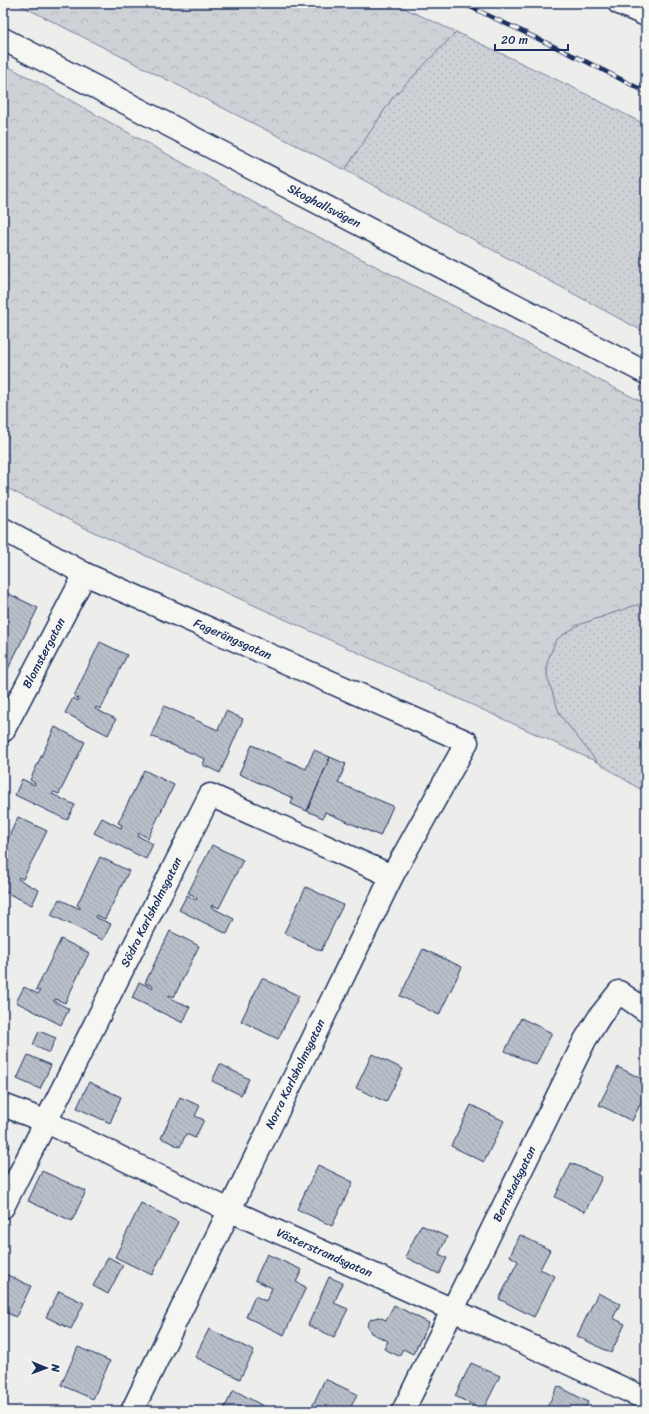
<svg xmlns="http://www.w3.org/2000/svg" width="649" height="1414" font-family="Sriracha,sans-serif">
  <style>
    .grass { fill: url(#grass-dots); stroke: #74809a }
    .forest { fill: url(#forest-crowns); stroke: #74809a }
    .building { fill: url(#building-back-hatch); stroke: #1b2f5e }
    .lines { fill: none; stroke-linecap: round; stroke-linejoin: round }
    .minor-casing { stroke: #1b2f5e; stroke-width: 25 }
    .major-casing { stroke: #1b2f5e; stroke-width: 25 }
    .minor { stroke: #f6f6f2; stroke-width: 22 }
    .major { stroke: #f6f6f2; stroke-width: 22 }
    .rail-casing { stroke: #1b2f5e; stroke-width: 4.5 }
    .rail { stroke: #f6f6f2; stroke-width: 3; stroke-dasharray: 9; stroke-linecap: butt }
    .labels { text-anchor: middle; dominant-baseline: central; stroke-width: 3; stroke-linejoin: round; paint-order: stroke }
    .street-label { font-size: 12px; fill: #1b2f5e; stroke: #f6f6f2 }
  </style>
  <defs>
    <pattern id="grass-dots" width="8" height="8" patternUnits="userSpaceOnUse"><rect width="8" height="8" fill="#ced2d7"/><path d="M2 2h.1M6 6h.1" fill="none" stroke="#b0b5bb" stroke-width="1.8" stroke-linecap="round"/></pattern>
    <pattern id="forest-crowns" width="20" height="18" patternUnits="userSpaceOnUse"><rect width="20" height="18" fill="#ced2d7"/><path d="M2 6a3 3 0 1 1 6 0M12 15a3 3 0 1 1 6 0" fill="none" stroke="#b0b5bb"/></pattern>
    <pattern id="building-back-hatch" width="6" height="6" patternUnits="userSpaceOnUse"><rect width="6" height="6" fill="#b9bfc8"/><path d="M-1 5l2 2M0 0l6 6M5-1l2 2" fill="none" stroke="#9ea4ae"/></pattern>
  </defs>
  <rect width="100%" height="100%" fill="#edeeec"/>
  <filter id="ink" filterUnits="userSpaceOnUse"><feTurbulence type="fractalNoise" baseFrequency=".025" numOctaves="2"/><feDisplacementMap in="SourceGraphic" scale="8" xChannelSelector="R" yChannelSelector="G"/><feConvolveMatrix kernelMatrix="1 2 1 2 8 2 1 2 1" color-interpolation-filters="sRGB"/></filter>
  <g filter="url(#ink)">
    <path class="grass" d="M456,32L574,88L646,125V333L345,170L393,97Z
      M646,603V793L597,762L560,715L547,677V662L556,640L578,625L633,606Z"/>
    <path class="forest" d="M16,3H393L456,32L393,97L345,170Z
      M3,64L32,79L289,222L646,404V603L633,606L578,625L556,640L547,662V677L560,715L597,762L85,528L3,486Z"/>
    <path class="building" d="M3,591L38,608L6,673L3,671Z
      M100,642L127,655L101,709L96,707L95,709L116,719L108,735L65,713L73,698L78,701L79,699L74,696Z
      M164,706L218,730L226,711L243,719L220,773L203,765L205,759L151,736Z
      M55,727L85,742L59,794L54,792L52,794L75,805L67,820L15,795L22,779L34,785L35,783L30,780Z
      M252,745L306,769L314,750L330,757L307,811L291,804L293,798L239,774Z
      M330,757L346,764L338,783L393,806L380,836L325,812L323,818L307,811Z
      M144,770L174,785L148,838L139,833L138,836L153,844L146,859L94,833L102,818L121,828L122,825L118,823Z
      M18,817L47,831L23,879L19,877L18,879L39,890L32,905L3,891V849Z
      M212,845L243,860L219,908L212,905L211,907L234,919L227,934L179,910L187,895L196,900L197,897L188,893Z
      M100,857L129,871L105,919L96,915L95,917L111,924L103,940L51,915L59,899L80,909V907L77,905Z
      M306,887L343,905L321,951L284,933Z
      M3,911L7,913L3,921Z
      M170,931L199,946L174,997L169,995L168,997L190,1007L183,1023L132,998L139,982L152,988L153,986L145,983Z
      M61,939L89,953L65,1003L55,999L54,1001L69,1009L61,1025L16,1002L24,987L38,994L40,991L36,990Z
      M423,949L462,967L439,1015L400,996Z
      M262,978L299,996L278,1039L241,1021Z
      M521,1018L552,1033L536,1065L505,1051Z
      M39,1031L56,1038L49,1053L33,1045Z
      M372,1054L403,1069L386,1102L356,1088Z
      M28,1055L51,1065L40,1089L17,1079Z
      M220,1064L249,1079L241,1095L212,1081Z
      M618,1067L646,1081V1092L632,1121L599,1105Z
      M89,1082L121,1097L110,1123L77,1108Z
      M180,1097L200,1106L195,1116L204,1120L195,1138L186,1134L180,1147L161,1138Z
      M471,1105L504,1121L484,1162L451,1146Z
      M3,1141L10,1144L3,1159Z
      M571,1163L602,1177L585,1212L555,1197Z
      M318,1165L353,1182L332,1226L297,1209Z
      M42,1171L86,1191L72,1221L28,1201Z
      M141,1203L178,1222L152,1275L115,1257Z
      M421,1225L447,1237L439,1254L447,1258L439,1274L405,1257Z
      M520,1235L550,1250L540,1269L555,1276L534,1317L499,1299L518,1261L510,1256Z
      M267,1254L302,1270L296,1282L306,1287L284,1335L246,1317L255,1296L266,1301L272,1288L255,1280Z
      M108,1257L123,1265L108,1294L93,1286Z
      M3,1273L31,1286L16,1317L3,1311Z
      M329,1277L343,1283L334,1303L348,1309L334,1337L308,1325Z
      M59,1291L84,1303L71,1329L46,1317Z
      M598,1293L620,1304L613,1318L625,1324L611,1353L577,1336Z
      M394,1305L429,1323L413,1354L403,1349L399,1356L384,1349L388,1341L371,1333L367,1325L371,1319L379,1317L386,1320Z
      M209,1329L254,1351L240,1379L195,1357Z
      M78,1347L110,1361L93,1399L61,1385Z
      M471,1363L500,1376L483,1410L455,1396Z
      M325,1379L357,1394L349,1411H310Z
      M558,1386L588,1402L584,1411H545Z
      M234,1390L265,1407L263,1411L223,1410Z"/>
    <g class="lines">
      <defs>
        <g id="minor">
          <path d="M619,3L646,15"/>
          <path id="s1" d="M3,529L85,574L467,742L392,876L132,1411"/>
          <path id="s2" d="M3,731L85,574"/>
          <path id="s3" d="M3,1105L45,1121L229,1210L453,1310L646,1399"/>
          <path id="s4" d="M3,1207L210,795L392,876"/>
          <path id="s5" d="M403,1411L585,1040L600,1016L619,992L646,1011"/>
        </g>
        <g id="major">
          <path id="s6" d="M3,39L646,373"/>
        </g>
      </defs>
      <use href="#minor" class="minor-casing"/>
      <use href="#major" class="major-casing"/>
      <use href="#minor" class="minor"/>
      <use href="#major" class="major"/>
      <defs>
        <path id="rail" d="M462,3L587,62L646,92"/>
      </defs>
      <use href="#rail" class="rail-casing"/>
      <use href="#rail" class="rail"/>
    </g>
  </g>
  <g class="labels">
    <g class="street-label">
      <text stroke="none"><textPath href="#s6" startOffset="362">Skoghallsvägen</textPath></text>
      <text stroke="none"><textPath href="#s1" startOffset="255">Fagerängsgatan</textPath></text>
      <text stroke="none"><textPath href="#s2" startOffset="88">Blomstergatan</textPath></text>
      <text stroke="none"><textPath href="#s4" startOffset="330">Södra Karlsholmsgatan</textPath></text>
      <text transform="translate(295 1074) rotate(-64)">Norra Karlsholmsgatan</text>
      <text stroke="none"><textPath href="#s5" startOffset="253">Bernstadsgatan</textPath></text>
      <text stroke="none"><textPath href="#s3" startOffset="354">Västerstrandsgatan</textPath></text>
    </g>
  </g>
  <rect width="649" height="1414" fill="none" stroke="#f6f6f2" stroke-width="16"/>
  <rect x="8" y="8" width="633" height="1398" fill="none" stroke="#1b2f5e" stroke-width="1.5" filter="url(#ink)"/>
  <g transform="translate(46 1368) rotate(91)" stroke="#f6f6f2" stroke-width="3" paint-order="stroke">
  <path d="M0-3L7 15L0 10L-7 15Z" fill="#1b2f5e"/>
  <text y="-6" font-size="11" font-weight="bold" text-anchor="middle" fill="#1b2f5e">N</text>
  </g>
  <path d="M495 44v6h73v-6" fill="none" stroke="#1b2f5e" stroke-width="2"/>
  <text x="501" y="44" font-size="12" fill="#1b2f5e" stroke="#f6f6f2" stroke-width="3" paint-order="stroke">20 m</text>
</svg>
